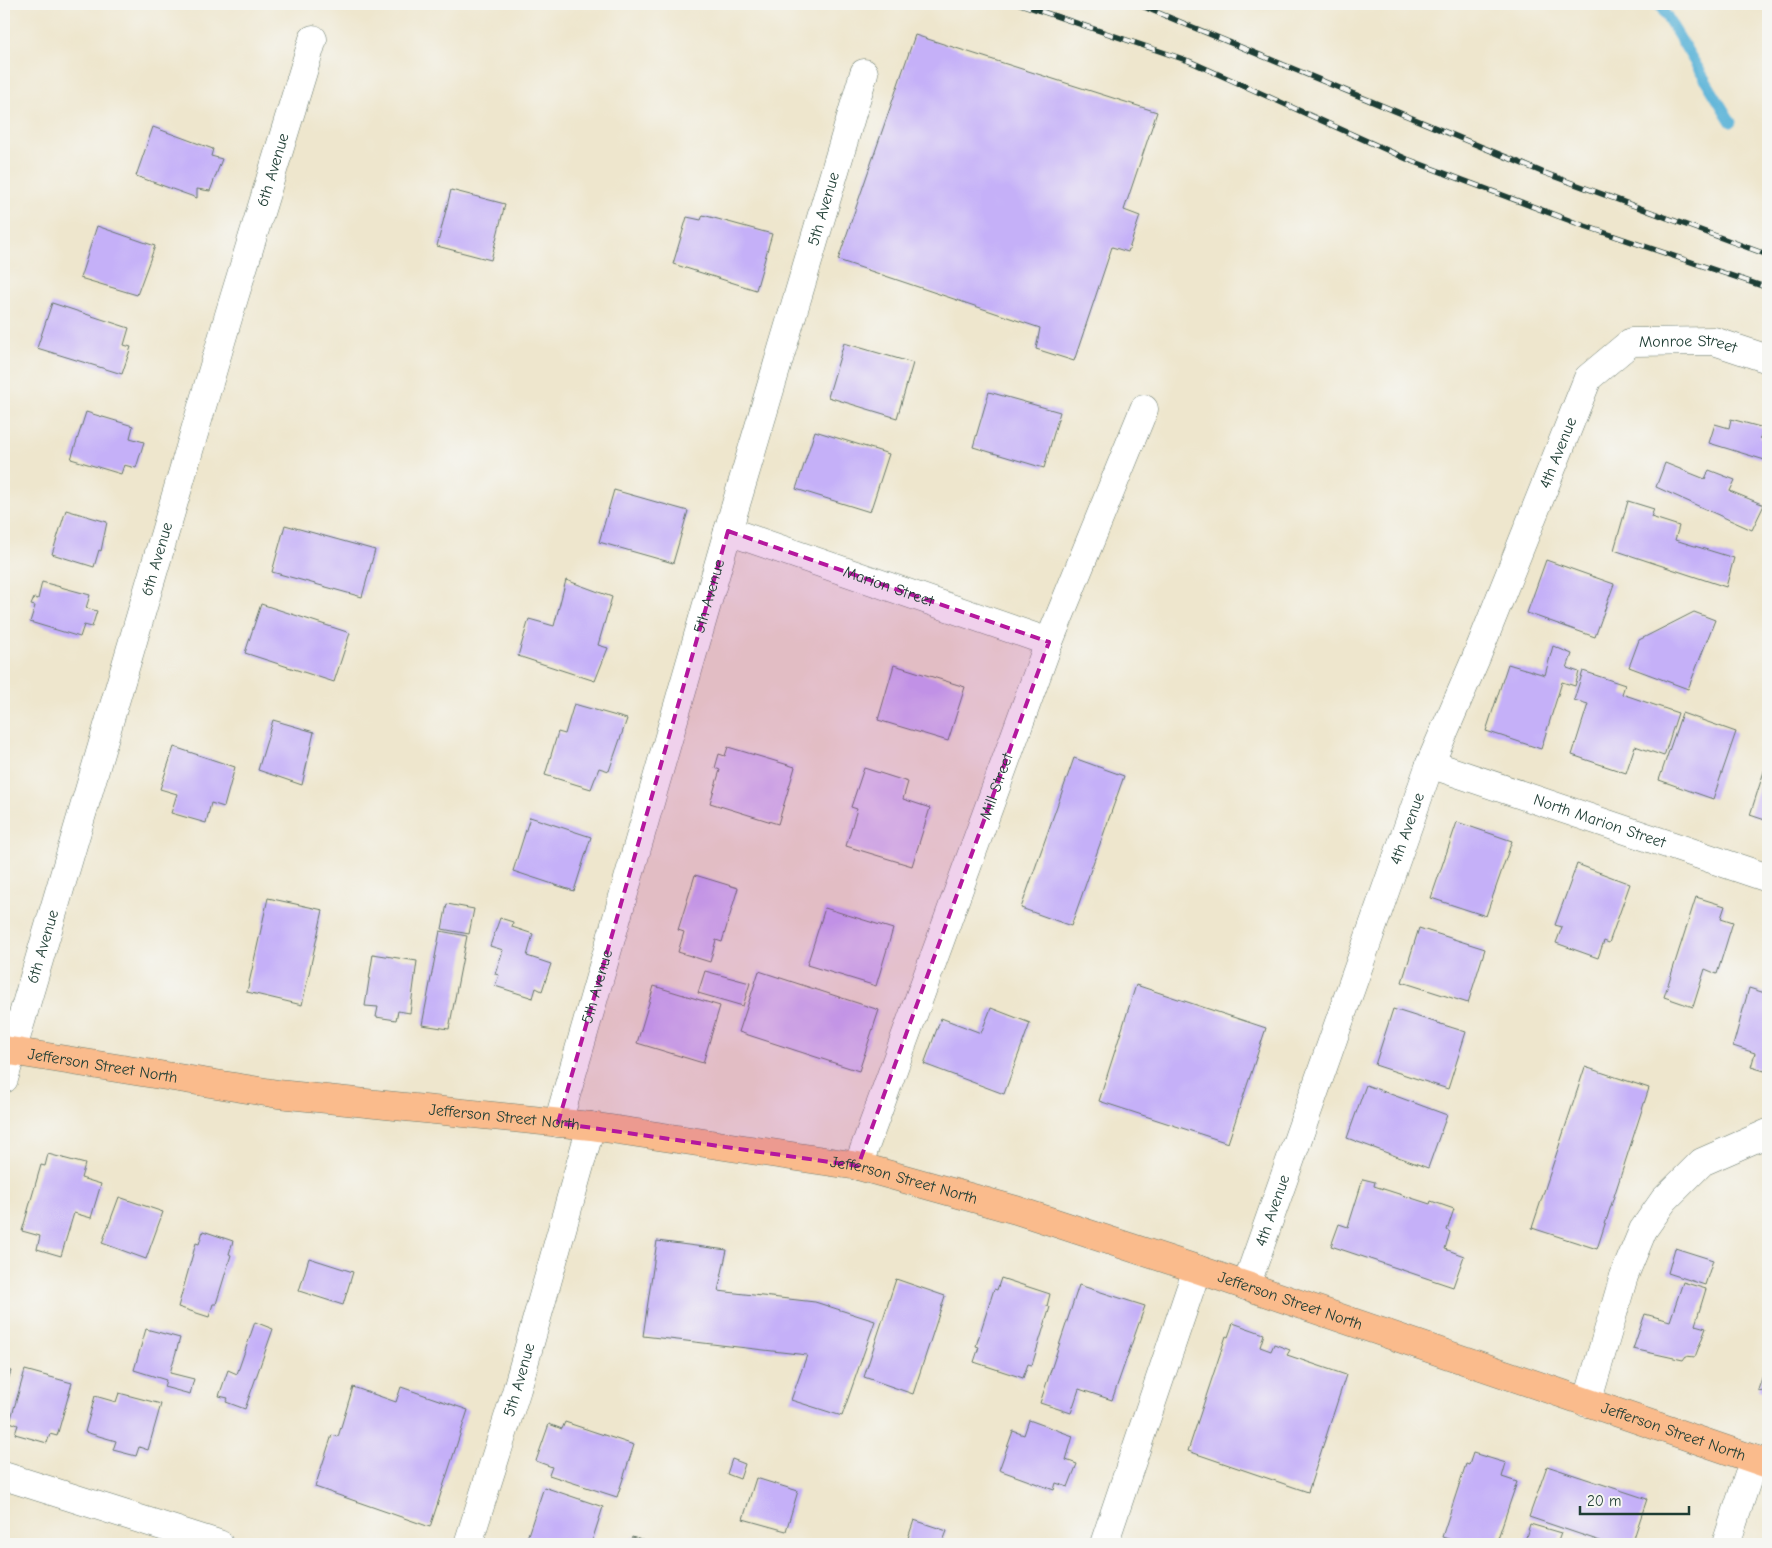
<svg xmlns="http://www.w3.org/2000/svg" width="1772" height="1548" font-family="'Comic Neue',sans-serif">
  <style>
    .lines { fill: none; stroke-linecap: round; stroke-linejoin: round }
    .stream { stroke: #5bb4d8; stroke-width: 11 }
    .building { fill: #c5b0f8 }
    .minor-casing { stroke: #67786a; stroke-width: 29 }
    .major-casing { stroke: #67786a; stroke-width: 29 }
    .minor { stroke: #fff; stroke-width: 28 }
    .major { stroke: #fabb8c; stroke-width: 28 }
    .rail-casing { stroke: #1f3d34; stroke-width: 5.5 }
    .rail { stroke: #f6f6f2; stroke-width: 4; stroke-dasharray: 11; stroke-linecap: butt }
    .marked { fill: #b5179e; fill-opacity: 0.2; stroke: #b5179e; stroke-width: 4; stroke-dasharray: 10 6; stroke-linejoin: round }
    .labels { text-anchor: middle; dominant-baseline: central; stroke-width: 4; stroke-linejoin: round; paint-order: stroke }
    .street-label { font-size: 16px; fill: #1f3d34; stroke: #f6f6f2 }
  </style>
  <rect width="100%" height="100%" fill="#f6f6f2"/>
  <filter id="ink" filterUnits="userSpaceOnUse"><feTurbulence type="fractalNoise" baseFrequency=".02" numOctaves="2"/><feDisplacementMap in="SourceGraphic" scale="10" xChannelSelector="R" yChannelSelector="G"/><feConvolveMatrix kernelMatrix="1 2 1 2 8 2 1 2 1" color-interpolation-filters="sRGB"/></filter>
  <filter id="wash" filterUnits="userSpaceOnUse"><feTurbulence type="fractalNoise" baseFrequency=".0096" numOctaves="4" result="noise"/><feDisplacementMap in="SourceGraphic" scale="20" xChannelSelector="R" yChannelSelector="G"/><feGaussianBlur stdDeviation="1.12" result="paint"/><feColorMatrix in="noise" values="0 0 0 0 0 0 0 0 0 0 0 0 0 0 0 0 0 1.4 0 .05"/><feComposite in="paint" operator="in"/></filter>
  <g filter="url(#wash)">
    <rect width="100%" height="100%" fill="#eee6cd"/>
    <g class="lines">
      <path class="stream" d="M1659,4L1731,122"/>
    </g>
    <g id="blocks">
      <path class="building" d="M915,35L1157,112L1124,210L1140,216L1128,252L1112,247L1074,361L1036,349L1040,328L838,260Z
        M153,127L213,149L211,156L222,159L210,191L197,189V198L136,176Z
        M451,190L505,204L491,260L437,246Z
        M703,215L772,234L756,290L673,264L687,217L701,220Z
        M97,226L155,246L137,295L80,278Z
        M52,303L129,328L124,345L131,347L122,374L37,348Z
        M844,343L913,363L897,418L828,397Z
        M989,392L1060,412L1044,468L973,447Z
        M86,412L133,426L130,438L144,442L136,468L124,465L121,474L71,459Z
        M1731,419L1764,428L1760,438L1768,441V461L1709,443L1715,424L1729,428Z
        M815,431L889,454L870,512L796,489Z
        M1665,463L1705,479L1709,470L1735,480L1730,491L1764,505L1752,530L1656,487Z
        M614,490L688,511L673,563L599,542Z
        M1628,501L1654,509L1651,517L1679,526L1675,540L1734,558L1726,587L1614,550Z
        M66,510L107,522L101,551L99,550L94,567L52,554Z
        M285,525L375,550L362,597L272,572Z
        M1546,560L1614,584L1595,637L1527,613Z
        M566,580L612,597L598,645L608,648L595,681L518,656L529,619L554,626Z
        M42,582L90,595L86,608L97,611L92,627L84,625L80,637L30,622L35,606L31,605L34,598L38,599Z
        M261,604L350,633L334,682L245,653Z
        M1694,612L1715,620L1688,689L1629,667L1639,640Z
        M1553,646L1572,654L1567,668L1579,672L1575,686L1562,682L1541,749L1486,731L1508,664L1545,675Z
        M894,665L965,687L948,741L878,720Z
        M1583,671L1625,685L1622,694L1678,713L1664,756L1635,746L1626,773L1572,755L1588,704L1574,700Z
        M574,704L627,719L609,771L599,768L591,789L545,775L558,732L565,734Z
        M1682,713L1736,732L1713,799L1659,780Z
        M273,720L314,732L302,785L258,770Z
        M174,747L235,767L224,807L211,803L206,823L171,813L177,794L160,789Z
        M728,747L795,767L778,824L710,803L720,770L715,768L719,754L725,756Z
        M1074,758L1124,776L1071,926L1021,908Z
        M1768,759V821L1750,815Z
        M864,768L908,782L903,799L930,808L912,866L846,846L857,809L851,807Z
        M530,817L591,837L574,891L513,871Z
        M1457,822L1512,841L1486,916L1431,898Z
        M1577,864L1630,884L1609,943L1604,941L1598,958L1556,943L1562,927L1555,925Z
        M695,875L738,888L722,942L716,940L710,962L678,952L684,932L678,930Z
        M1696,897L1725,906L1721,918L1733,922L1717,974L1705,969L1693,1007L1664,997Z
        M268,898L323,910L302,1005L247,992Z
        M447,904L474,909L469,934L442,929Z
        M825,908L893,929L876,986L807,965Z
        M500,918L513,922L512,927L533,934L527,956L551,964L542,991L536,988L533,998L495,986L499,975L495,974L503,950L490,946Z
        M1419,928L1485,949L1468,1003L1402,982Z
        M440,931L467,936L449,1029L422,1025Z
        M373,954L417,961L410,1013L398,1011L396,1020L376,1017L378,1007L365,1006Z
        M705,971L750,983L743,1006L698,993Z
        M759,971L879,1010L859,1071L739,1032Z
        M1136,985L1266,1028L1228,1143L1099,1101Z
        M654,986L720,1006L703,1063L637,1043Z
        M1749,988L1768,994V1072L1751,1067L1755,1053L1733,1046Z
        M991,1008L1030,1023L1004,1094L924,1064L941,1018L981,1033Z
        M1393,1009L1466,1032L1448,1089L1375,1065Z
        M1585,1067L1649,1088L1597,1249L1532,1228Z
        M1366,1085L1447,1115L1428,1168L1347,1138Z
        M48,1154L85,1164L81,1178L101,1184L91,1218L74,1213L61,1256L37,1249L40,1236L22,1231L41,1165L45,1166Z
        M1363,1179L1375,1182L1374,1186L1430,1204L1431,1201L1454,1209L1447,1230L1450,1232L1445,1249L1464,1256L1453,1287L1331,1246L1339,1224L1348,1227Z
        M119,1197L163,1212L146,1259L102,1243Z
        M203,1231L233,1241L229,1254L231,1255L216,1304H213L209,1317L178,1307L196,1243L199,1244Z
        M657,1241L727,1250L718,1291L815,1302L875,1321L842,1416L791,1400L807,1355L643,1336Z
        M1675,1248L1713,1260L1705,1285L1668,1273Z
        M309,1258L353,1272L343,1305L299,1291Z
        M1001,1278L1050,1294L1047,1306L1050,1307L1032,1365L1028,1364L1023,1378L974,1362L979,1347L976,1346L994,1289L997,1290Z
        M896,1279L945,1296L913,1394L864,1377Z
        M1683,1282L1706,1289L1695,1325L1706,1328L1695,1357L1686,1356L1683,1360L1633,1349L1645,1314L1670,1321Z
        M1079,1285L1145,1306L1112,1400L1079,1389L1071,1413L1040,1403Z
        M255,1322L273,1329L245,1409L226,1402L228,1398L219,1396L228,1370L237,1374Z
        M1233,1323L1264,1334L1260,1347L1271,1351L1274,1344L1290,1350L1287,1355L1346,1375L1308,1492L1188,1451L1226,1336L1228,1337Z
        M146,1329L180,1338L170,1373L194,1379L190,1394L164,1387L166,1380L134,1370Z
        M1768,1360V1392L1758,1390Z
        M4,1369L11,1371L4,1392Z
        M25,1370L72,1383L57,1436L50,1434L47,1443L15,1434L18,1425L10,1422Z
        M353,1387L396,1402L401,1387L468,1410L430,1527L315,1487L332,1435L338,1437Z
        M119,1393L161,1404L148,1450L139,1447L136,1456L113,1450L116,1441L85,1432L95,1396L116,1402Z
        M1029,1420L1073,1436L1066,1460L1077,1464L1068,1487L1056,1483L1054,1490L999,1470L1013,1431L1024,1435Z
        M565,1422L634,1445L617,1497L549,1475L552,1467L536,1461L549,1424L562,1429Z
        M1473,1453L1506,1463L1502,1477L1517,1482L1496,1544H1465L1442,1537L1466,1464L1469,1465Z
        M732,1459L745,1464L740,1479L727,1474Z
        M1547,1466L1647,1499L1632,1544H1609L1529,1517Z
        M756,1478L798,1491L786,1531L743,1519Z
        M544,1487L603,1507L591,1544H525Z
        M914,1520L947,1531L942,1544H906Z
        M1530,1524L1561,1533L1557,1544H1524Z
        M632,1537L654,1544H629Z"/>
    </g>
  </g>
  <g filter="url(#ink)">
    <use href="#blocks" fill-opacity="0" stroke="#67786a" stroke-width="1"/>
    <g class="lines">
      <defs>
        <g id="minor">
          <path id="s1" d="M728,531L1049,642"/>
          <path id="s2" d="M1430,764L1768,878"/>
          <path id="s3" d="M4,1079L231,308L313,39"/>
          <path id="s4" d="M558,1123L728,531L864,73"/>
          <path id="s5" d="M858,1166L1049,642L1144,409"/>
          <path id="s6" d="M1246,1286L1430,764L1476,658L1588,378L1631,342L1714,341L1768,359"/>
          <path d="M1587,1403L1624,1276L1643,1230L1664,1200L1702,1162L1768,1133"/>
          <path d="M4,1476L219,1544"/>
          <path id="s7" d="M468,1544L517,1389L591,1126"/>
          <path d="M1104,1544L1197,1269"/>
          <path d="M1726,1544L1754,1459"/>
        </g>
        <g id="major">
          <path id="s8" d="M4,1050L278,1094L591,1126L858,1166L1016,1210L1197,1269L1768,1464"/>
        </g>
      </defs>
      <use href="#minor" class="minor-casing"/>
      <use href="#major" class="major-casing"/>
      <use href="#minor" class="minor"/>
      <use href="#major" class="major"/>
      <defs>
        <path id="rail" d="M1020,4L1189,61L1407,159L1579,224L1768,288
          M1137,4L1542,172L1768,255"/>
      </defs>
      <use href="#rail" class="rail-casing"/>
      <use href="#rail" class="rail"/>
    </g>
  </g>
  <path class="marked" d="M728,531L1049,642L858,1166L558,1123Z"/>
  <g class="labels">
    <g class="street-label">
      <text stroke="none"><textPath href="#s3" startOffset="948">6th Avenue</textPath></text>
      <text stroke="none"><textPath href="#s4" startOffset="952">5th Avenue</textPath></text>
      <text stroke="none"><textPath href="#s6" startOffset="1084">Monroe Street</textPath></text>
      <text stroke="none"><textPath href="#s6" startOffset="890">4th Avenue</textPath></text>
      <text stroke="none"><textPath href="#s3" startOffset="542">6th Avenue</textPath></text>
      <text stroke="none"><textPath href="#s1" startOffset="170">Marion Street</textPath></text>
      <text stroke="none"><textPath href="#s4" startOffset="548">5th Avenue</textPath></text>
      <text stroke="none"><textPath href="#s5" startOffset="404">Mill Street</textPath></text>
      <text stroke="none"><textPath href="#s2" startOffset="179">North Marion Street</textPath></text>
      <text stroke="none"><textPath href="#s6" startOffset="485">4th Avenue</textPath></text>
      <text stroke="none"><textPath href="#s3" startOffset="138">6th Avenue</textPath></text>
      <text stroke="none"><textPath href="#s4" startOffset="142">5th Avenue</textPath></text>
      <text stroke="none"><textPath href="#s8" startOffset="100">Jefferson Street North</textPath></text>
      <text stroke="none"><textPath href="#s8" startOffset="505">Jefferson Street North</textPath></text>
      <text stroke="none"><textPath href="#s8" startOffset="910">Jefferson Street North</textPath></text>
      <text stroke="none"><textPath href="#s6" startOffset="80">4th Avenue</textPath></text>
      <text stroke="none"><textPath href="#s8" startOffset="1315">Jefferson Street North</textPath></text>
      <text stroke="none"><textPath href="#s7" startOffset="172">5th Avenue</textPath></text>
      <text stroke="none"><textPath href="#s8" startOffset="1720">Jefferson Street North</textPath></text>
    </g>
  </g>
  <rect width="1772" height="1548" fill="none" stroke="#f6f6f2" stroke-width="20"/>
  <path d="M1580 1506v8h109v-8" fill="none" stroke="#1f3d34" stroke-width="2.5"/>
  <text x="1587" y="1506" font-size="15" fill="#1f3d34" stroke="#f6f6f2" stroke-width="4" paint-order="stroke">20 m</text>
</svg>
